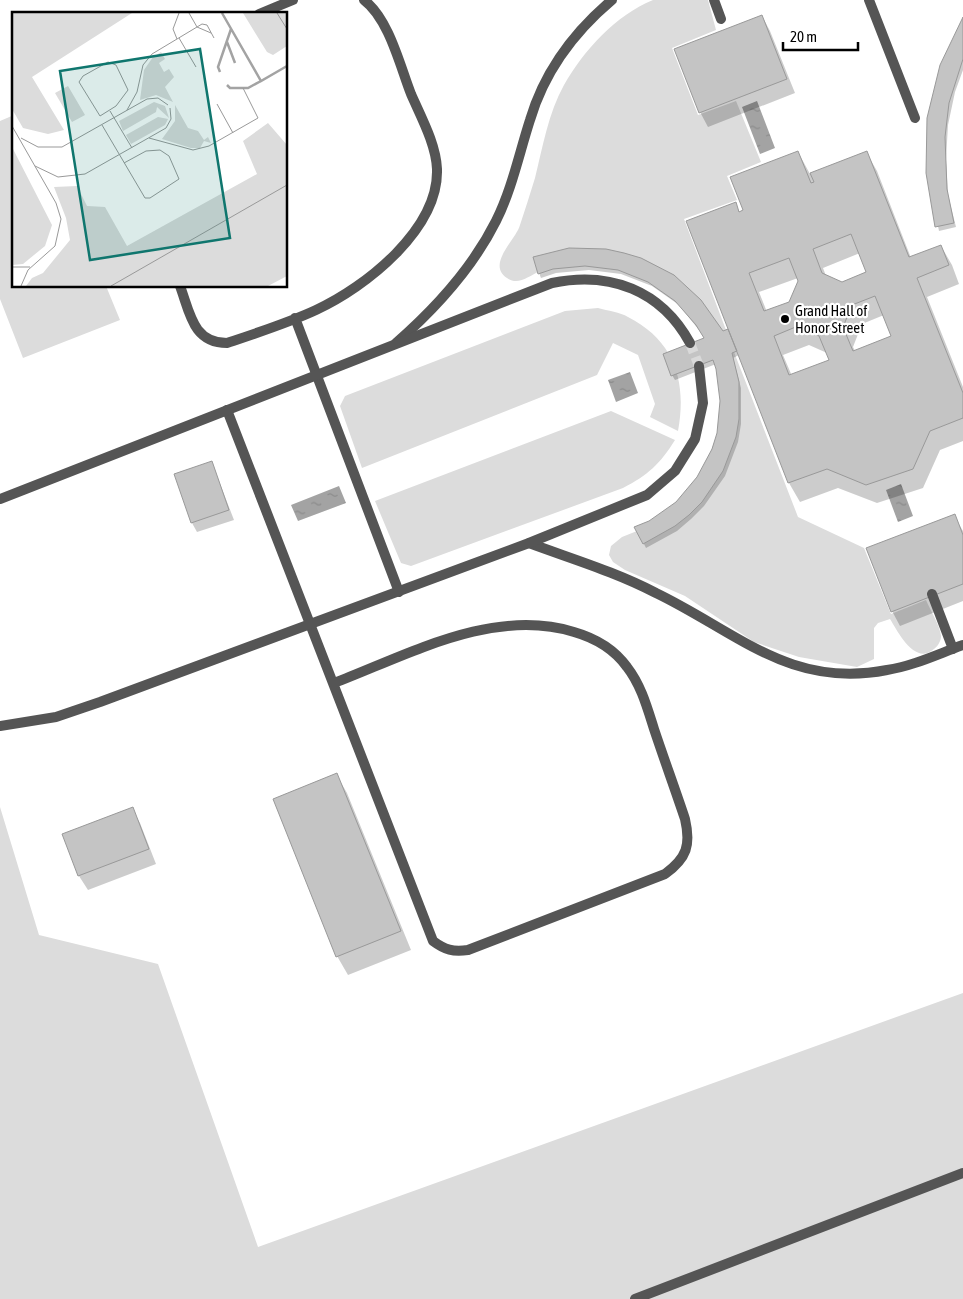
<svg xmlns="http://www.w3.org/2000/svg" width="963" height="1299" font-family="'Asap Condensed',sans-serif">
  <style>
    .green { fill: #dcdcdc }
    .water { fill: url(#water-ripples) }
    .shadow { fill: #0003; fill-rule: evenodd }
    .building { fill: #c4c4c4; stroke: #999; fill-rule: evenodd }
    .lines { fill: none; stroke-linecap: round; stroke-linejoin: round }
    .tertiary-tunnel { stroke: #d9d9d9; stroke-width: 10; stroke-dasharray: 10 5; stroke-linecap: butt }
    .service { stroke: #555; stroke-width: 10 }
    .tertiary { stroke: #555; stroke-width: 10 }
    .poi-dot { fill: #000; stroke: #fff; stroke-width: 2 }
    .labels { text-anchor: middle; dominant-baseline: central; stroke-width: 4.5; stroke-linejoin: round; paint-order: stroke }
    .poi-label { font-size: 15px; fill: #000; stroke: #fff; text-anchor: start }
    .inset-river { fill: none; stroke: #a3a3a3; stroke-width: 2.5 }
    .inset-road { fill: none; stroke: #999; stroke-width: 1 }
    .view { fill: #0f766e; fill-opacity: 0.15; stroke: #0f766e; stroke-width: 2.5 }
    .inset-edge { fill: none; stroke: #000; stroke-width: 2.5 }
  </style>
  <defs>
    <pattern id="water-ripples" width="26" height="14" patternUnits="userSpaceOnUse" patternTransform="scale(1.25)"><rect width="26" height="14" fill="#a3a3a3"/><path d="M2 4q2-2 4 0t4 0M15 11q2-2 4 0t4 0" fill="none" stroke="#8b8b8b"/></pattern>
  </defs>
  <rect width="100%" height="100%" fill="#fff"/>
  <path class="green" d="M653,0H708L716,30L672,48L698,115L736,101L761,162L727,176L737,200L684,219L726,330L715,334C706,323 682,291 672,285C665,281 598,260 589,259C581,258 546,268 538,272C529,276 518,286 507,278C486,264 516,240 520,225C525,210 530,194 535,178C543,146 548,114 564,85C584,50 616,15 653,0Z
    M14,115V286H106L120,320L23,358L0,299V121Z
    M598,308C608,311 620,312 628,317C675,341 687,382 678,431L650,417L655,404L638,355L613,343L597,375L362,468L340,406L345,396L565,311Z
    M734,352L798,517L864,548L891,614L926,600C930,610 940,625 941,636C941,641 938,646 934,649C915,666 898,632 890,619L878,623L874,628V659L857,667L799,657L754,642L685,596L625,570L613,562L609,555L611,546L622,537L672,517L718,459L724,356Z
    M611,411L675,440C660,464 648,475 623,488L411,566L401,563L375,501Z
    M0,807L39,935L158,964L258,1247L963,993V1299H0Z"/>
  <path class="water" d="M757,101L775,148L760,154L742,107Z
    M630,372L638,393L616,402L608,380Z
    M901,484L913,516L898,522L886,490Z
    M339,486L346,503L298,521L291,505Z"/>
  <path class="shadow" d="M762,16L770,31L795,93L708,127L700,112Z
    M963,20V70L955,92L948,125L946,160L948,195L956,227L939,231L927,173Z
    M798,152L810,174L866,152L877,171L911,258L941,246L952,265L959,284L927,297L963,387V441L940,450L923,488L877,503L838,488L800,502L789,483L739,355L733,358L741,388V424L738,442L725,476L704,506L691,519L677,531L646,548L636,528L650,522L677,503L698,478L706,464L718,433L722,401L716,364L675,380L672,375L706,339L679,305L652,286L621,274L589,270L556,273L541,278L539,273L606,250L722,332L729,329L735,203L740,213L744,211ZM860,253L868,273L842,283L826,276L823,268ZM798,278L799,281L790,303L767,312L759,292ZM884,315L892,336L855,351L853,347L862,324ZM809,345L827,353L830,361L792,376L783,355Z
    M212,463L234,520L197,532L192,523Z
    M954,516L963,531V601L900,626L892,611Z
    M336,774L347,793L411,950L348,975L337,956Z
    M132,809L140,823L156,864L88,890L79,876L63,835Z"/>
  <path class="building" d="M762,15L787,79L699,113L674,49Z
    M963,17V59L949,103L945,137L947,189L954,223L935,227L926,173L927,118L940,65Z
    M798,151L811,183L814,182L810,173L867,151L909,257L941,245L949,265L917,278L963,393V418L930,431L913,469L866,485L827,469L788,483L686,221L736,202L739,212L743,210L730,177ZM851,234L866,272L842,282L822,273L813,249ZM789,258L798,281L789,302L764,311L749,273ZM875,296L891,336L853,351L843,327L852,305ZM798,326L819,336L829,360L789,375L774,336Z
    M569,248L606,249L624,253L641,258L674,275L701,300L723,331L728,329L737,351L732,353L739,382V419L736,437L723,471L702,502L689,515L675,526L643,544L634,527L649,521L676,502L697,477L712,449L717,433L720,401L716,369L713,360L671,376L663,354L704,338L696,325L675,301L648,282L618,270L585,266L553,269L538,274L533,257Z
    M212,461L229,510L191,523L174,474Z
    M955,514L963,535V584L891,612L866,548Z
    M337,773L401,931L336,957L273,799Z
    M133,807L149,849L78,876L62,834Z"/>
  <g class="lines">
    <path class="tertiary-tunnel" d="M690,343L699,366"/>
    <path class="service" d="M714,0L721,19
      M869,0L915,118
      M259,14L293,0
      M180,286C190,313 193,343 227,343C257,333 288,323 316,310C366,287 439,229 437,169C436,144 421,117 411,94C400,66 389,19 364,0
      M295,318L399,592
      M396,343C436,308 472,269 496,221C512,189 519,154 530,120C544,73 574,32 612,0
      M227,410L433,941C445,950 453,952 468,950L665,874C687,858 691,845 685,819C675,789 664,759 654,729C647,707 641,685 627,667C614,649 595,638 574,632C493,607 408,655 334,683
      M529,543C572,559 616,572 656,593C737,632 790,689 887,670C913,666 938,654 963,645
      M932,594L953,649
      M635,1299L963,1173"/>
    <path class="tertiary" d="M0,499L552,283C610,271 661,290 690,343
      M0,726L56,717L100,702L529,543L647,495L675,471L695,439L703,403L699,366"/>
  </g>
  <circle class="poi-dot" cx="785" cy="319" r="5"/>
  <g class="labels">
    <g class="poi-label">
      <text x="795" y="310">Grand Hall of<tspan x="795" dy="17">Honor Street</tspan></text>
    </g>
  </g>
  <g transform="translate(12 12)">
    <rect width="275" height="275" fill="#fff"/>
    <path d="M0,1H120L20,65L52,118L36,122L11,116L0,97ZM231,1H275V34L261,43L255,40ZM149,40L153,47L147,51L152,60L157,57L162,65L153,75L161,90L144,83L128,88L132,58L141,45ZM56,74L73,103L60,110L43,81ZM142,90L153,94L157,106L145,95L144,100L111,119L107,109ZM163,93L176,116L186,119L192,128L196,125L199,131L192,129L188,136H179L150,127L163,109ZM146,105L156,107L153,113L119,132L114,123ZM256,111L275,133V264L256,274H14L20,266L31,261L58,228L54,206L42,175L65,174L75,194L93,195L115,234L245,162L231,129ZM0,135L40,213L33,234L11,252L0,253Z" fill="#dcdcdc"/>
    <path class="inset-river" d="M210,1L249,69L275,54M215,30L223,51M208,60L206,55L219,17M215,73L218,76H236L249,69"/>
    <path class="inset-road" d="M177,1L185,15L199,21M265,1L275,17M167,26L184,55M165,27L161,17L167,1M96,50L104,53L116,78L104,94L88,104L67,70L71,64ZM205,92L221,121M115,98L125,80L131,53L140,42L190,12L195,13L202,26M98,99L120,136M90,113L133,186H138L167,167L157,144L148,138L134,139L112,151M0,114L44,191L49,207L43,234L16,258L9,274M9,126L26,135H50L135,87L146,86L156,93M137,126L181,138L197,134L246,106L231,76M23,154L46,165L73,162L154,116L159,107L158,96M0,255H18M99,274L275,173"/>
    <path class="view" d="M188,37L218,226L78,248L48,59Z"/>
    <rect width="275" height="275" class="inset-edge"/>
  </g>
  <path d="M783 42v8h75v-8" fill="none" stroke="#000000" stroke-width="2.5"/>
  <text x="790" y="42" font-size="15" fill="#000000" stroke="#ffffff" stroke-width="4" paint-order="stroke">20 m</text>
</svg>
